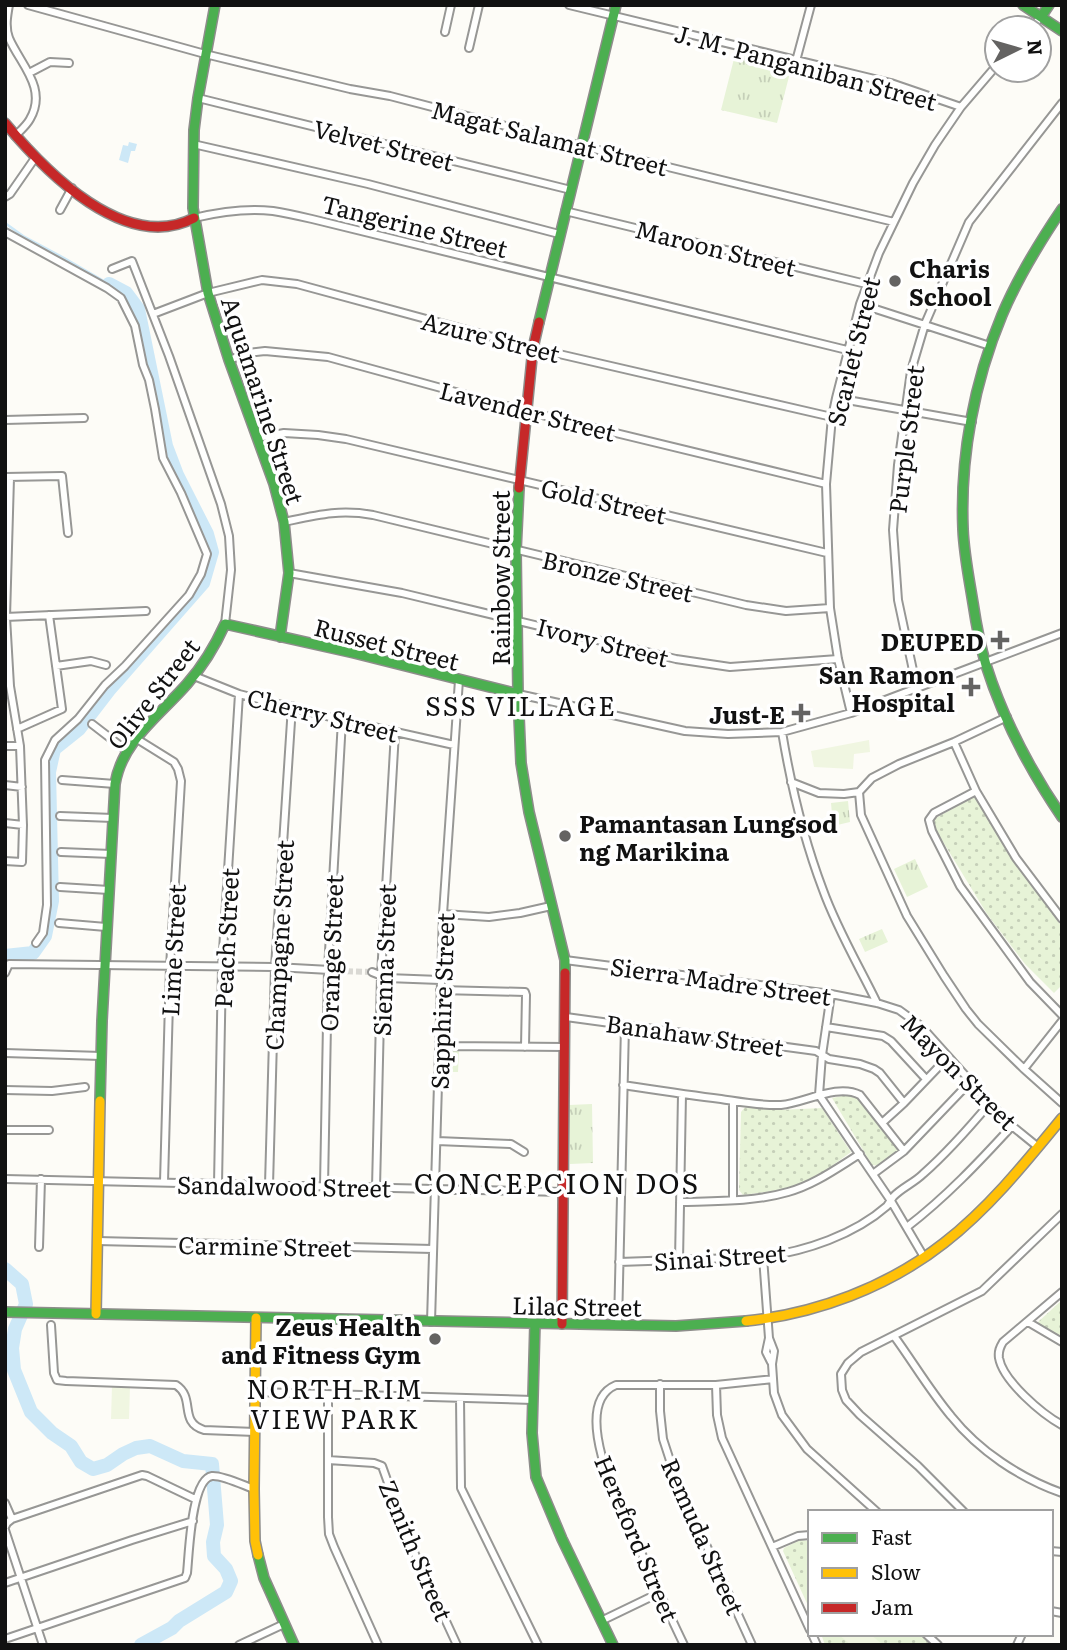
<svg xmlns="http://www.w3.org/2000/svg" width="1067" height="1650" font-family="Literata,serif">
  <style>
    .grass { fill: url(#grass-tufts) }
    .park { fill: url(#park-dots) }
    .pitch { fill: #f0f6e1 }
    .water { fill: #cde8f7 }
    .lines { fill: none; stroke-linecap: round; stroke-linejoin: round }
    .stream { stroke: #cde8f7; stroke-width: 2.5 }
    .river { stroke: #cde8f7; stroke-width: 14 }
    .street-tunnel { stroke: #dad9d4; stroke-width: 6; stroke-dasharray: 6 3; stroke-linecap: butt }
    .street-casing { stroke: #979795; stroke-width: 10 }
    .fast-casing { stroke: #8e8d8b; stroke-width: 12 }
    .slow-casing { stroke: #8e8d8b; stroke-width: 12 }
    .jam-casing { stroke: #8e8d8b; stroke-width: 12 }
    .street { stroke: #fffffe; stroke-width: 6 }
    .fast { stroke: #4caf50; stroke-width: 9 }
    .slow { stroke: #ffc107; stroke-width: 9 }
    .jam { stroke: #c62828; stroke-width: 9 }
    .poi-dot { fill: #646362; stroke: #fff; stroke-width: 2.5 }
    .labels { text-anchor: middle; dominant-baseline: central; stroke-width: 7; stroke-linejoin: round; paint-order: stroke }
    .street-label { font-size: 24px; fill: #111; stroke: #fff }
    .poi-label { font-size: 24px; font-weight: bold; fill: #111; stroke: #fff; text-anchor: end }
    .neighbourhood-label { font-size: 26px; letter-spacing: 2px; fill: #111; stroke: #fff }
    .quarter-label { font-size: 28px; letter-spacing: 2px; fill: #111; stroke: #fff }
  </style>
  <defs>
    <pattern id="grass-tufts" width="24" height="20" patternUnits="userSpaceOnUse" patternTransform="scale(1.75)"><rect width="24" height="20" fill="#e7f3d7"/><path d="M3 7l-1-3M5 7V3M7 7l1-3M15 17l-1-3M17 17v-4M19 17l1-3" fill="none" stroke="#c5cfb8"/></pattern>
    <pattern id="park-dots" width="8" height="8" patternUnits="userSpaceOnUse" patternTransform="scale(1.75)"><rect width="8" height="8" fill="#e7f3d7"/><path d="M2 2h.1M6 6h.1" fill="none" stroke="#c5cfb8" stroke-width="1.8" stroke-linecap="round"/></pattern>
  </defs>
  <rect width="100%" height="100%" fill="#fdfcf7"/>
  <path class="grass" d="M736,51L792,65L777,123L721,110Z
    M848,801L850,822L833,826L831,803Z
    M915,859L928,887L907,897L894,869Z
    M882,929L888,942L865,952L859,939Z
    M445,1050H459L458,1072H444Z
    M592,1104L593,1163L570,1164L569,1105Z"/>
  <path class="park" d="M975,796L1015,863L1062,927V985L1054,993L1025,964L987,914L934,827V819Z
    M842,1096H855L860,1099L899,1150V1152L880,1166L872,1165L832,1098Z
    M746,1106L779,1110L822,1108L851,1152L814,1179L788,1189L743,1195L739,1190L741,1112Z
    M1062,1300V1341L1039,1328L1038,1322Z
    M800,1540L810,1541V1610L783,1551L784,1548Z
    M821,1634H922L934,1645H825Z"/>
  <path class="pitch" d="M869,740L870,752L854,754L853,769L814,767L811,751Z
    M112,1386L130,1387L129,1419H111Z
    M838,1634H870L883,1645H851Z"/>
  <path class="water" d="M129,142L137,144L135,151H131L128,163L119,160L123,145L128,146Z"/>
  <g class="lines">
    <path class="stream" d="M5,223L23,236L64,258L109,284"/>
    <path class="river" d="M5,956L33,953L45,936L52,901L49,772L54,749L79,729L109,690L203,583L212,552L207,534L177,475L166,446L138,309L126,293L109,284
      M5,1269L22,1284L26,1304L15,1329L12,1348L14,1370L31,1412L52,1433L71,1446L81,1462L93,1469L107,1465L123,1454L136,1448L150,1446L183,1461L212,1464L217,1525L213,1542L214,1556L226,1569L231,1581L226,1592L179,1621L172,1628L141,1645"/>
    <path class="street-tunnel" d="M338,971L372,972"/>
    <defs>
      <path id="street" d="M9,5C7,16 5,27 9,38C20,64 48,88 30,119C27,125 20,131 15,136
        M28,5L205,54L350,89L390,96L582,146L894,222
        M569,5L891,83L961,107
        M1031,28L1041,17
        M445,32L451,5
        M469,48L479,5
        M796,61L811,5
        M29,73L50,62L69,63
        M198,98L571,190
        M193,144L368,184L559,234
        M5,197L10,194L35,158
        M60,210L72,188
        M565,211L866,284
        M194,218C219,212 247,208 273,211C286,213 299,216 312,219L847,350
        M5,232L107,288L121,298L135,326L143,365L149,380L155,409L163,458L181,493L207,554L201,574L189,595L125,666L105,685L78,719L55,740L45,760L47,905L43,933L36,943
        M112,269L132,261L169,356L221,504L229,536L231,570L225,624
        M860,304L990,346
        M153,314L208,293L262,280L297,284L533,348L832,417
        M229,360L248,353L265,351L328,357L525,411L826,484
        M836,398L972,422
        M5,420L84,418
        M257,438L284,433L318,435L346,439L827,553
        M6,477L62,476L68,533
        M284,522C317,515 339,509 373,515L746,605L786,611L830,608
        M289,573L402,593L676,659L730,667L838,659
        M5,617L146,611
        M56,666L91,661L106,665
        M194,676L239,694L342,720L454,745
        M917,689L898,600L893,530L898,465L911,371L925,324L969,222L1062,103
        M518,694L685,731L728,734L782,732L851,713L1062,633
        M851,713L838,659L830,608L826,484L832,417L836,398L860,304L879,253L913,183L935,145L961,107L997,65
        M92,724L127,751
        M17,729L62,709L49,615
        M782,732C791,786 804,840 823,890C837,929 859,966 877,1003
        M137,739L174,762L178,769L181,781L170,967L164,1182
        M954,742L976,791L1016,858L1062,919
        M5,746H20
        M62,780L115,784
        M791,782L819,793L844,794L859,792L872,778L899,764L954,742L1007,717
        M5,785L22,787
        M976,791L934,813L929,820L932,831L960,886L1030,982L1062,1015
        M859,792L861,815L907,916L944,976L966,1009L978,1024L1024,1069L1062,1103
        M60,816L113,818
        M5,823L23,825
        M61,852L111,854
        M5,861L22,862L23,825L20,746L10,686L6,617L10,478
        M60,887L109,890
        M443,914L489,917L520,913L551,906
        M59,923L106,927
        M565,960L831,994L877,1003L899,1010L921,1026L990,1103L1012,1126L1038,1147
        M372,972L387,978L440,980
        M5,973L9,964L275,967L330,970
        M440,990L525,992L526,995L525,1047
        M831,994L822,1055L819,1095L891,1201L924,1257
        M566,1017L816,1051L829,1059L860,1064L874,1069L880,1073L904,1103
        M826,1027L883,1036L891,1041L926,1079
        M439,1046L565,1047
        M5,1053L101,1056
        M1024,1069L1062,1021
        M623,1085C656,1090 688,1095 721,1099C741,1102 761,1106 781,1105C805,1103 837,1083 860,1095L904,1151
        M5,1090L52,1091L85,1087
        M733,1101V1200
        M882,1123L904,1103L948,1057
        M5,1130H49
        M437,1141L511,1144L524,1152
        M873,1174L904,1151L970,1082
        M5,1179L564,1192
        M218,1184L222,967L239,694
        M269,1185L275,967L292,706
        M324,1186L328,970L342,720
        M376,1188L381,975L395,732
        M680,1202C716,1201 754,1202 788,1192C814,1185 837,1168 860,1154
        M907,1227C946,1197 979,1162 1012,1126
        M97,1241L433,1249
        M39,1247L41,1179
        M763,1257L769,1338L774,1351L772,1364L774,1393L782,1415L807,1449L877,1512
        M679,1261L682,1094
        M619,1262L763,1257C806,1251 854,1235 887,1206C889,1203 891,1200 893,1197C901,1188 914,1183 923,1174C948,1152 969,1128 990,1103
        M1062,1292L1003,1342C1000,1347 998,1351 999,1358C1003,1381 1042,1414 1062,1425
        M431,1322L443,914L459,680
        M1028,1322L1062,1342
        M51,1325L54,1373L57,1380L66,1381L176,1385C196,1398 178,1422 204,1430L255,1432
        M618,1325L625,1026
        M894,1336C913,1362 930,1391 951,1416C979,1451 1020,1478 1062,1493
        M769,1338L766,1352L771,1362
        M660,1384V1411L663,1439L676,1479L752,1645
        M716,1385L717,1415L722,1438L810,1630
        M256,1392L533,1400
        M328,1395V1517L329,1534L334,1547L378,1645
        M460,1398L461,1488L538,1645
        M328,1460L374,1463L382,1466L408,1539L457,1645
        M5,1503L12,1519
        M964,1512L918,1466L860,1415L846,1400L842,1390L841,1374L848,1363L861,1352L982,1291L1062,1214
        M5,1527L7,1523L12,1519L142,1475L147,1476L195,1499
        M5,1530L43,1645
        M772,1547L798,1536L810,1535
        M1051,1551L1062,1552
        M5,1583L132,1540L193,1521
        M1051,1611L1062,1613
        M601,1621L659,1593
        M812,1634L817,1645
        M926,1634L938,1645
        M5,1639L185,1578L187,1573C189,1555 191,1479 212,1476C222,1475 243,1485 254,1489
        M239,1645L284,1624
        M684,1645C669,1614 655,1583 641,1552C626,1520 566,1406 616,1385H716L773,1379
        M1017,1645L1022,1634"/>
      <path id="fast" d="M215,5L198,98L194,130L193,208L208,293L229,360L274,484L284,522L289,573L280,637
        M1023,5L1062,31
        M1041,17L1049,5
        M1062,209C1039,243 1018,277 1002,315C974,382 960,457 963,529C964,554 969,578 973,603C976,623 980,645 986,665C1003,719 1030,770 1062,817
        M539,322L616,5
        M519,488L516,551L518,694L521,763L529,812L565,960V973
        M100,1101L102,1021L115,784C122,741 160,715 187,684C203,666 215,646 225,624L354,653L518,694
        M5,1312L676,1326L746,1321
        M535,1323L532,1433L536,1477L562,1539L613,1645
        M258,1555L264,1578L294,1645"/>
      <path id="slow" d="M96,1314L100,1101
        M256,1318L254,1489L255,1541L258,1555
        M746,1321C816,1314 888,1287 944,1243C989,1208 1026,1162 1062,1118"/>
      <path id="jam" d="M5,123C45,171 125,254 194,218
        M519,488L533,348L539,322
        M562,1324L565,973"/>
    </defs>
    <use href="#street" class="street-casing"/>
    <use href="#fast" class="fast-casing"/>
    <use href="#slow" class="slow-casing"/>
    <use href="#jam" class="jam-casing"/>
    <use href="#street" class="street"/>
    <use href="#fast" class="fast"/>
    <use href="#slow" class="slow"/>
    <use href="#jam" class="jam"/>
  </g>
  <g class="poi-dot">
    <circle cx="895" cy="281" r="7"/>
    <path d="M996.5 629.5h7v7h7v7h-7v7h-7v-7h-7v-7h7z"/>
    <path d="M967.5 676.5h7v7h7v7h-7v7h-7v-7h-7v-7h7z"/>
    <path d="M797.5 702.5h7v7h7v7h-7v7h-7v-7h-7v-7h7z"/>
    <circle cx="565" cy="836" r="7"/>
    <circle cx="435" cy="1339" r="7"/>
  </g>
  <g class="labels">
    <g class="street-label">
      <text transform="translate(806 66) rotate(15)">J. M. Panganiban Street</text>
      <text transform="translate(550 137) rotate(14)">Magat Salamat Street</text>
      <text transform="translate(384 144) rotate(14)">Velvet Street</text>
      <text transform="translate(415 225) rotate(14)">Tangerine Street</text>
      <text transform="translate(716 247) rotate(14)">Maroon Street</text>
      <text transform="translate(491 336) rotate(14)">Azure Street</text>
      <text transform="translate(852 351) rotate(-76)">Scarlet Street</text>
      <text transform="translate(264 400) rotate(72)">Aquamarine Street</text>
      <text transform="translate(528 410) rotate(14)">Lavender Street</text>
      <text transform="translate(905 439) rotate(-83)">Purple Street</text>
      <text transform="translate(604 500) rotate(13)">Gold Street</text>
      <text transform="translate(618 575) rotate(13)">Bronze Street</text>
      <text transform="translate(499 578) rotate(-90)">Rainbow Street</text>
      <text transform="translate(603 641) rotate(14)">Ivory Street</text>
      <text transform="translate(387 643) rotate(14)">Russet Street</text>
      <text transform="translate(152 693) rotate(-52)">Olive Street</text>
      <text transform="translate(323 714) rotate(14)">Cherry Street</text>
      <text transform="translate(225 938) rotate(-87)">Peach Street</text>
      <text transform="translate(278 945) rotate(-87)">Champagne Street</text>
      <text transform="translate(172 950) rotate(-87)">Lime Street</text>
      <text transform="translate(330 953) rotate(-88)">Orange Street</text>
      <text transform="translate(383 960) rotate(-88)">Sienna Street</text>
      <text transform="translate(721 980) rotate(8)">Sierra Madre Street</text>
      <text transform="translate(441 1001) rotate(-88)">Sapphire Street</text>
      <text transform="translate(695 1034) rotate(8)">Banahaw Street</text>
      <text transform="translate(960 1071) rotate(45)">Mayon Street</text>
      <text transform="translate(284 1185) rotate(1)">Sandalwood Street</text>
      <text transform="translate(265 1245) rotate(1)">Carmine Street</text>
      <text transform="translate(720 1256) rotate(-4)">Sinai Street</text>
      <text transform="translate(577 1305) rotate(1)">Lilac Street</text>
      <text transform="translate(704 1536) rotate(66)">Remuda Street</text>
      <text transform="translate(638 1538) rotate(67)">Hereford Street</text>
      <text transform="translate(417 1550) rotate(67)">Zenith Street</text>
    </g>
    <g class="poi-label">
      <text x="909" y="267" text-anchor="start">Charis<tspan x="909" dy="28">School</tspan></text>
      <text x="984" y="640">DEUPED</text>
      <text x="955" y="673">San Ramon<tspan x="955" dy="28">Hospital</tspan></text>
      <text x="785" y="713">Just-E</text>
      <text x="579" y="822" text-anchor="start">Pamantasan Lungsod<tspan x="579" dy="28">ng Marikina</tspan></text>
      <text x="421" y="1325">Zeus Health<tspan x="421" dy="28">and Fitness Gym</tspan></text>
    </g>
    <g class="neighbourhood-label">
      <text x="521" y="704">SSS VILLAGE</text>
      <text x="335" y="1387">NORTH RIM<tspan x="335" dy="30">VIEW PARK</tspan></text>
    </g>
    <g class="quarter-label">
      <text x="557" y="1182">CONCEPCION DOS</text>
    </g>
  </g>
  <rect width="1067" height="1650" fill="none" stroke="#111111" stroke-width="14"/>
  <rect x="808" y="1510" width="245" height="126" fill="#ffffff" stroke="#a0a0a0" stroke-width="2"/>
  <rect x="822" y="1533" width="35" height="10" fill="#4caf50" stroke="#a0a0a0" stroke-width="2"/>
  <text x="871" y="1545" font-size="21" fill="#111111">Fast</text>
  <rect x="822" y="1568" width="35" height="10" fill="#ffc107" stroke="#a0a0a0" stroke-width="2"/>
  <text x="871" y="1580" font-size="21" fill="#111111">Slow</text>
  <rect x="822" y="1603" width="35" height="10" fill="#c62828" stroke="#a0a0a0" stroke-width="2"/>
  <text x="871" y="1615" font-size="21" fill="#111111">Jam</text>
  <g transform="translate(1018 49) rotate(85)"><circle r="33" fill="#ffffff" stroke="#a0a0a0" stroke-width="2"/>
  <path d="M0-5L12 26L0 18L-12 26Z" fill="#646362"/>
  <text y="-10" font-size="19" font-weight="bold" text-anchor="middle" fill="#111111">N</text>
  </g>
</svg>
